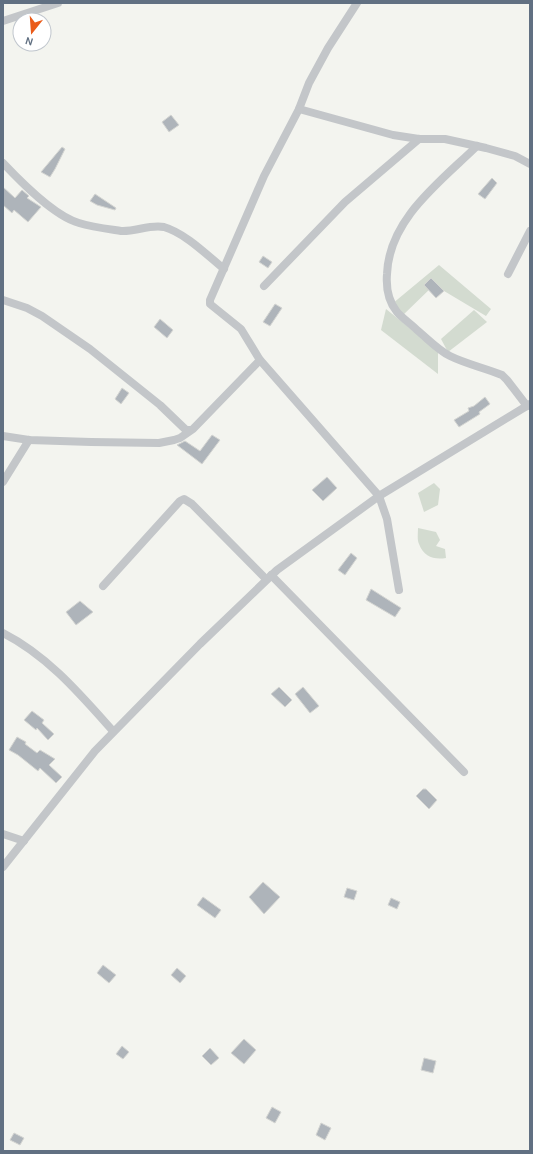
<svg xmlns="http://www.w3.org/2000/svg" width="533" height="1154" font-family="Karla,sans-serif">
  <rect width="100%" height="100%" fill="#f3f4ef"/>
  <g fill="#d3dbd0">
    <polygon points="439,265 491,309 486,316 434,285 402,316 392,304"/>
    <polygon points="386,309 438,351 438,374 381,330"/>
    <polygon points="474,310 487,322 448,352 441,339"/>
    <polygon points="434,483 440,489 438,505 424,512 418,493"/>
    <path d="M418 528 436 532 440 540 436 546 445 549 446 558C434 560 424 557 419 544 417 540 418 533 418 528Z"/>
  </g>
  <g fill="#aeb4ba" stroke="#d4d5d2">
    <polygon points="171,115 179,125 169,132 162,122"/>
    <polygon points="62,147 65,149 55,169 50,177 41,172"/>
    <polygon points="492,178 497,183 485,199 478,194"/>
    <polygon points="3,187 15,198 22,190 29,196 27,198 41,207 28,222 14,210 12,213 3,205"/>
    <polygon points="95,194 116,208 115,210 97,205 90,201"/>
    <polygon points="263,256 272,262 268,268 259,262"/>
    <polygon points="431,278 444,291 436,298 424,285"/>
    <polygon points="275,304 282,308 270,326 263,322"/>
    <polygon points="160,319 173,330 167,338 154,327"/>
    <polygon points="122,388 129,393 121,404 115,399"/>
    <polygon points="485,397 490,404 479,412 480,414 459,427 454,420 469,411 468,408 474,406"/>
    <polygon points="212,435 220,440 202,464 177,445 185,441 200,451"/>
    <polygon points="327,477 337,488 323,501 312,490"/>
    <polygon points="351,553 357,558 345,575 338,570"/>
    <polygon points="371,589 401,608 395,617 366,600"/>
    <polygon points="80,601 93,612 76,625 66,612"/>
    <polygon points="279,687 292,700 285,707 271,694"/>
    <polygon points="303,687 319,706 310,713 295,694"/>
    <polygon points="32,711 44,720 42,723 54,734 48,740 37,728 36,730 24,720"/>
    <polygon points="17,737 26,742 25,744 37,753 40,750 55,759 49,765 62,777 56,783 40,768 38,771 18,755 9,750"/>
    <polygon points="423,789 426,789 437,800 429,809 416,796"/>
    <polygon points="263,882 280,897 264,914 249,897"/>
    <polygon points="347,888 357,891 354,900 344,897"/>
    <polygon points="203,897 221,910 215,918 197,905"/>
    <polygon points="391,898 400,902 397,909 388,905"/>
    <polygon points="103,965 116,975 109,983 97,973"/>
    <polygon points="177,968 186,976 180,983 171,975"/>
    <polygon points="244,1039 256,1050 244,1064 231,1053"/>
    <polygon points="122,1046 129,1052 123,1059 116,1054"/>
    <polygon points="210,1048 219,1058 211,1065 202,1056"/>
    <polygon points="424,1058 436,1061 433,1073 421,1070"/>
    <polygon points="272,1107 281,1112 275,1123 266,1118"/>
    <polygon points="321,1123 331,1128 325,1140 316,1135"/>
    <polygon points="14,1133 24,1138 20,1145 10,1140"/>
  </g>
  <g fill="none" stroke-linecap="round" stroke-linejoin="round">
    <g stroke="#c3c6c9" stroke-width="8">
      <polyline points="357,3 328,48 309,83 299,109 264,176 210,300 210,304 241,329 260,360 379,496 387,519 399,590"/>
      <polyline points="3,21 58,3"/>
      <polyline points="299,109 393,135 419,139 445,139 486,148 515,156 530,164"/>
      <path d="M477 146C440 182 389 219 387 274 386 287 388 301 397 312 402 318 411 324 417 330 428 339 438 350 450 356 466 364 485 368 502 375L507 380 527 406"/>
      <path d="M3 163C21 182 54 216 79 223 92 227 108 229 121 231 135 232 150 224 164 227 185 233 207 255 224 269"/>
      <polyline points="508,274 530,231"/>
      <polyline points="264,286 345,202 419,139"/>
      <polyline points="3,300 27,308 42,316 90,349 160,405 186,430 190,430"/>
      <polyline points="3,436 29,440 91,442 159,443 174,440 180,438 193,429 260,360"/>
      <polyline points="3,482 29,440"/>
      <polyline points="271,575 464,772"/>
      <polyline points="103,586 180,501 184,499 192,504 266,579"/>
      <path d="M3 633C48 656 80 694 113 731"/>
      <polyline points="3,834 24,841"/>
      <polyline points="3,867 95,751 200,644 277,570 379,496 530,404"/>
    </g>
  </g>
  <rect width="533" height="1154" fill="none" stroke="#617082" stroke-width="8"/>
  <g transform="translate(32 32) rotate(197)"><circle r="19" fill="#ffffff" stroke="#c0c6cd"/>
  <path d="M0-3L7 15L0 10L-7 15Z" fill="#ea5b19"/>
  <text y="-6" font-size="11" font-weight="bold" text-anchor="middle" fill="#617082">N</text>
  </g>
</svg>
